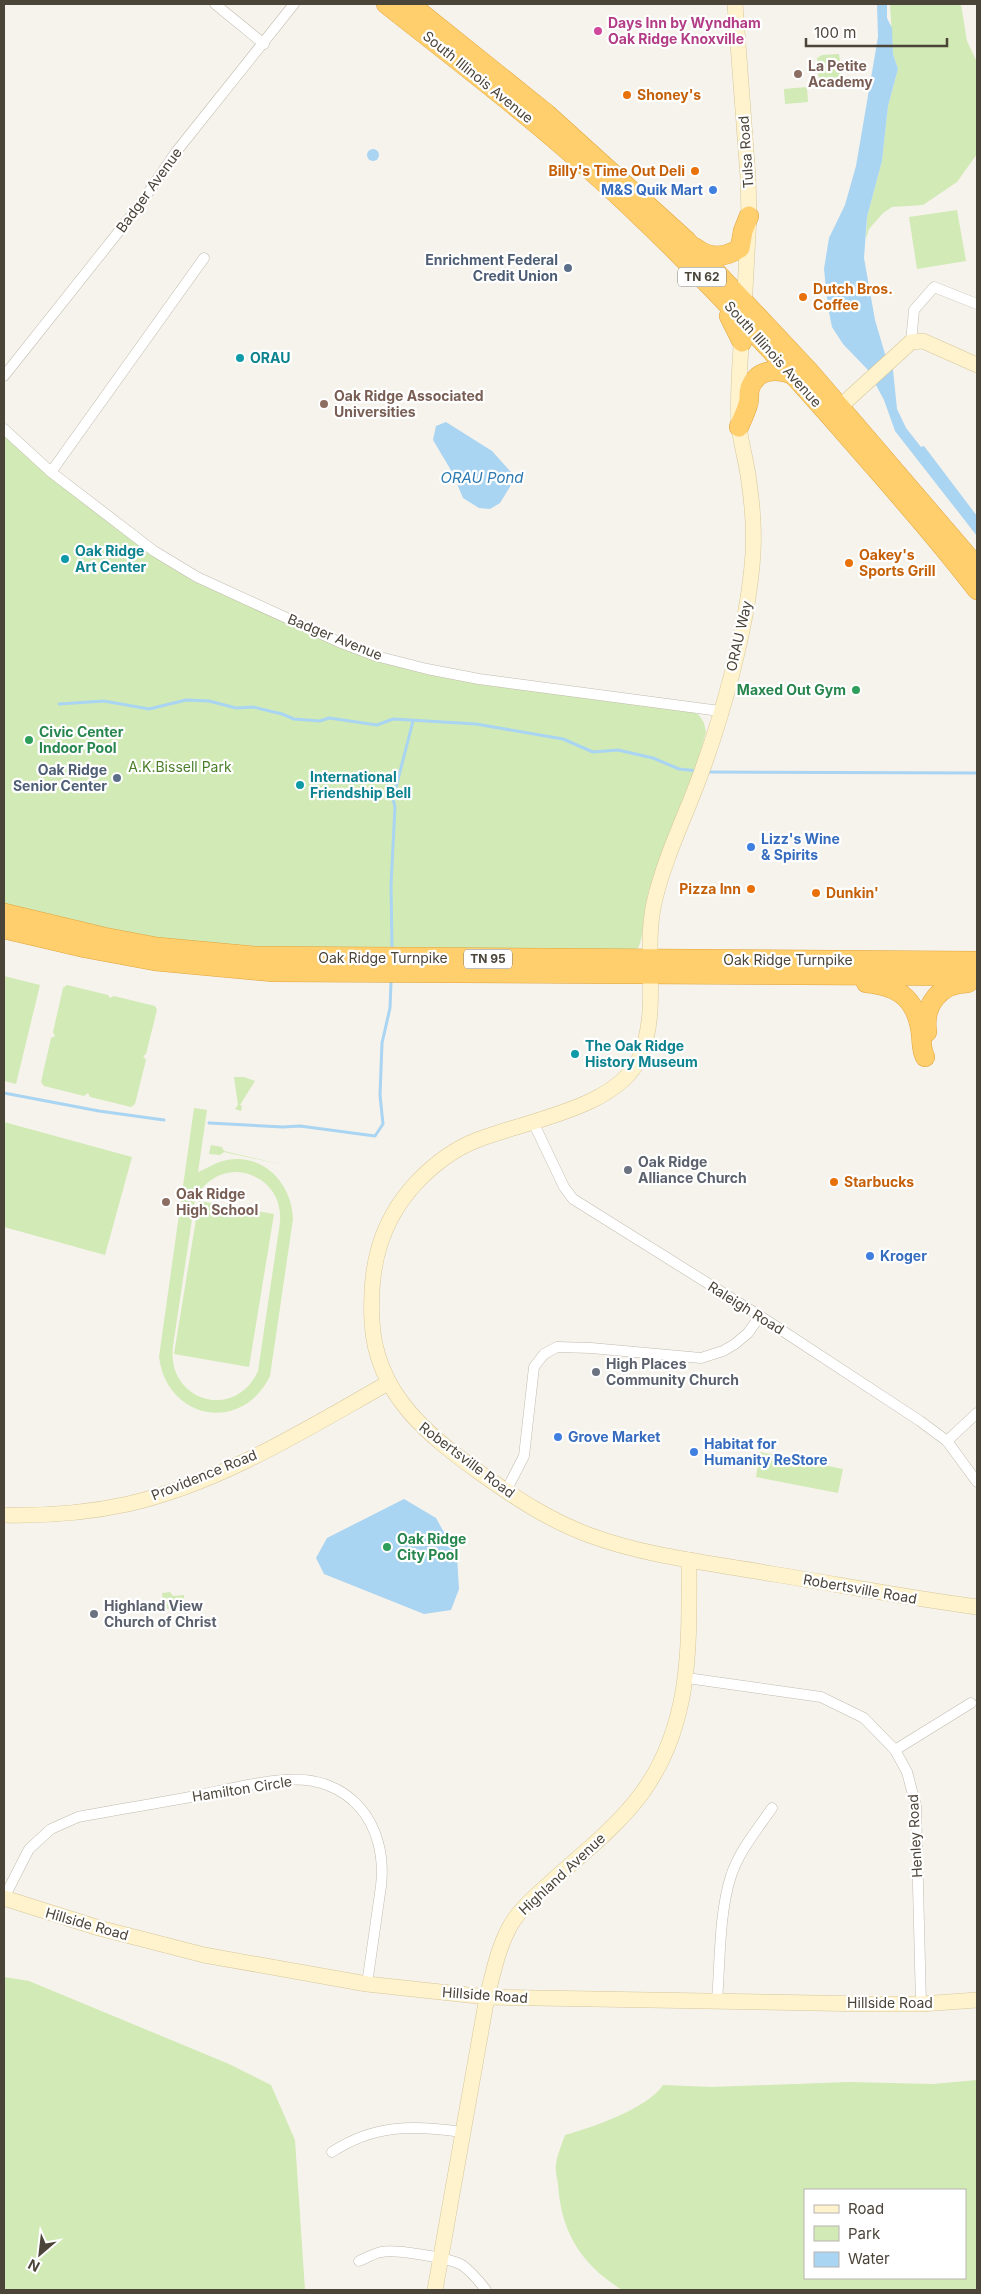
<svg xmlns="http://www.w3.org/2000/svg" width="981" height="2294" font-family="Inter,sans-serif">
  <rect width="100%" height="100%" fill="#f6f3ec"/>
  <g fill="#d2eab5" fill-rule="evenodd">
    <polygon points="890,4 961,4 967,41 977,62 977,154 957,182 923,205 892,207 883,213 869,229 866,239 867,217 882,161 888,106 898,69 893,54"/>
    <polygon points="839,54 843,81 819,83 817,58 822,55"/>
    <polygon points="807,87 808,102 785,104 784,89"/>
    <polygon points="957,210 966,261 917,269 909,217"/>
    <path d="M4 435 152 555 412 670 688 709 699 715 704 723 706 732 696 767 649 890C646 902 643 942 638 948 635 951 630 953 628 954L250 952 159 942 4 908Z"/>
    <polygon points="4,976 40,985 16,1084 4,1081"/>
    <polygon points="67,985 108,995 110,998 114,996 155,1006 157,1010 146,1054 143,1056 146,1060 135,1104 131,1107 90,1097 88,1093 84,1096 44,1086 41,1082 51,1038 55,1036 53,1032 63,988"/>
    <polygon points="234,1077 244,1077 255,1081 240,1105 242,1106 241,1111 235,1109 238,1105"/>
    <path d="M194 1108 207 1110 198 1172C208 1168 216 1162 227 1160 264 1153 292 1184 293 1219L270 1376C242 1434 167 1420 159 1357ZM238 1172C265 1175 282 1195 280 1222L258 1371C235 1422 166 1401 173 1346L195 1199C204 1182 218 1172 238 1172Z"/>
    <polygon points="4,1122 132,1157 105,1255 4,1227"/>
    <polygon points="211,1145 222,1147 224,1151 289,1166 224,1152 220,1155 209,1154"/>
    <polygon points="199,1201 274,1214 249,1367 174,1354"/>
    <polygon points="760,1452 843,1469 838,1493 756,1477"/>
    <polygon points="170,1592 173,1596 184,1595 184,1608 164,1609 162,1593"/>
    <polygon points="4,1977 29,1981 229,2064 271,2085 295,2140 305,2290 4,2290"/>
    <path d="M977 2080V2290H622C581 2264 561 2232 558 2184 557 2178 555 2170 556 2165 557 2155 562 2144 565 2135 593 2127 647 2109 663 2085L712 2087 848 2082 933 2084ZM805 2190H965V2278H805Z"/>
  </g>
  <g fill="#a9d4f2">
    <polygon points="877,4 887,4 887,18 892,28 893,54 898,69 888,106 882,161 867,217 864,258 875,320 885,354 893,370 897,409 906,428 921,447 924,446 977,516 977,536 895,431 884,400 868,370 843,344 832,327 828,307 824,269 829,238 845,205 856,166 878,37"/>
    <circle cx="373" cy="155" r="6"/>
    <polygon points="446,422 492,451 511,472 511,485 500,503 490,509 479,508 463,498 452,472 433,440 436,426"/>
    <polygon points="404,1499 436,1518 457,1556 459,1589 451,1610 424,1614 324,1574 316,1558 327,1538"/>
  </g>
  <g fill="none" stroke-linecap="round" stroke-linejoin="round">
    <g stroke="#a9d4f2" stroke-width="3">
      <polyline points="59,704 104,701 149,709 186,700 209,701 236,708 253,707 282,714 294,719 320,721 329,718 377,725 393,719 476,724 563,739 593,752 618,750 653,758 679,769 698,771"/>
      <polyline points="707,772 977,773"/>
      <polyline points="392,948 391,885 395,807 393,799 413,721"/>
      <polyline points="4,1093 99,1111 164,1120"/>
      <polyline points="209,1123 283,1127 300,1126 375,1136 383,1124 380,1095 382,1043 390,1008 391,983"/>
    </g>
    <g stroke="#c2bbae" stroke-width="11">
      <g id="street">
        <polyline points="215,4 264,44"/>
        <polyline points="911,342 914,310 934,287 977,304"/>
        <polyline points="4,376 139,206 176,152 294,4"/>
        <polyline points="4,429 51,472 154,551 197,577 339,642 376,656 427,669 479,679 720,711"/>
        <polyline points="51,472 204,258"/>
        <polyline points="533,1122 564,1187 573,1199 760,1316 920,1421 947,1441 977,1482"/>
        <polyline points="947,1441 977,1413"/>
        <polyline points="506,1491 524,1456 534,1367 544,1354 557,1347 591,1348 701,1358 723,1351 735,1344 748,1333 760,1316"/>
        <polyline points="687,1678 821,1697 864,1718 895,1750 907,1772 916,1806 921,2004"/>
        <polyline points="895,1750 971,1703"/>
        <path d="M4 1898 29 1849 51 1829 78 1817C115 1810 153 1804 190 1797 221 1791 253 1782 284 1780 350 1774 388 1824 381 1886L367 1984"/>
        <path d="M717 2002C720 1964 719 1912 731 1876 739 1851 757 1830 772 1808"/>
        <path d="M332 2152C375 2124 414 2125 462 2132"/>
        <path d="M359 2261C366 2258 373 2254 381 2252 395 2249 450 2258 462 2265 472 2272 479 2281 486 2290"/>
      </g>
    </g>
    <g stroke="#d6c79b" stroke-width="16">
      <g id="secondary">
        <polyline points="735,4 748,177 749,216 744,309"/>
        <path d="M742 332C740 363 737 395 739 426 741 445 747 463 749 482 753 509 755 538 752 566 746 631 723 714 700 776 685 817 665 857 655 899 642 951 661 1007 640 1057 618 1108 525 1121 477 1140 454 1149 433 1165 416 1183 379 1223 369 1269 372 1322 376 1395 429 1436 483 1475 517 1499 551 1521 589 1535 648 1557 712 1563 773 1574 841 1585 909 1598 977 1607"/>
        <polyline points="832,414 911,342 923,341 977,365"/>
        <path d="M4 1515C45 1516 87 1513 128 1504 221 1483 306 1429 388 1383"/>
        <polyline points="4,1898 99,1928 204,1955 367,1984 487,1997 869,2004 921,2004 977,2000"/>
        <path d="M435 2290 487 1997C493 1973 498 1949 509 1928 519 1909 537 1895 552 1881 583 1853 617 1827 642 1793 693 1723 689 1642 689 1560"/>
      </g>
    </g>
    <g stroke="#e0a43c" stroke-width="20">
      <g id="highway">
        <path d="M386 4C467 68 550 131 625 202 707 279 782 361 856 446 897 493 939 540 977 590"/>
        <polyline points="410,4 547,114 687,241 809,371 977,567"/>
        <path d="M696 248C710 259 725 258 740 248L743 231 749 216"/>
        <polyline points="729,316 742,342"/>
        <path d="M739 427C742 419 746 412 748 404 750 399 748 394 750 388 757 369 776 368 793 375"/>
        <polyline points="4,913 104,937 157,947 254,956 977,961"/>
        <polyline points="4,929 85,948 155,961 273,972 977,976"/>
        <path d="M866 983C900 986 917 1000 921 1034 922 1042 921 1049 925 1057"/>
        <path d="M927 1032C923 1005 940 983 968 983"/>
      </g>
    </g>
    <use href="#street" stroke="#fff" stroke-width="10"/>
    <use href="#secondary" stroke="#fff3cd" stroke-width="15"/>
    <use href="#highway" stroke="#ffcf6e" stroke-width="19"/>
  </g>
  <circle fill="#d1479c" stroke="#fff" stroke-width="2" cx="598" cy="31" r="5"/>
  <g fill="#8d6e63" stroke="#fff" stroke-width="2">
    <circle cx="798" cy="74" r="5"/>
    <circle cx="324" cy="404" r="5"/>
    <circle cx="166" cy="1202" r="5"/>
  </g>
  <g fill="#e8710a" stroke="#fff" stroke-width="2">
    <circle cx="627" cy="95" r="5"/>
    <circle cx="695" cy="171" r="5"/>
    <circle cx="803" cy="297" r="5"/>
    <circle cx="849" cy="563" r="5"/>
    <circle cx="751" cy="889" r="5"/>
    <circle cx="816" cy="893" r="5"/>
    <circle cx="834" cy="1182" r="5"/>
  </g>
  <g fill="#3f7fe0" stroke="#fff" stroke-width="2">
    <circle cx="713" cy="190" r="5"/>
    <circle cx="751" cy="847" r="5"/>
    <circle cx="870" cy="1256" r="5"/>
    <circle cx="558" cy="1437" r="5"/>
    <circle cx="694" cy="1452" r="5"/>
  </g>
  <g fill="#5c6f8a" stroke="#fff" stroke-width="2">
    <circle cx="568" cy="268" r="5"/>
    <circle cx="117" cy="778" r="5"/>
  </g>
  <g fill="#0f9aa8" stroke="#fff" stroke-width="2">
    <circle cx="240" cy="358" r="5"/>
    <circle cx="65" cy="559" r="5"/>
    <circle cx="300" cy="785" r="5"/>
    <circle cx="575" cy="1054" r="5"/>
  </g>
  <g fill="#2e9e5b" stroke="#fff" stroke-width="2">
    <circle cx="856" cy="690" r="5"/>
    <circle cx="29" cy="740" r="5"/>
    <circle cx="387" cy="1547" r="5"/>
  </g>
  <g fill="#6b7280" stroke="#fff" stroke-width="2">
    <circle cx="628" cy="1170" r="5"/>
    <circle cx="596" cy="1372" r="5"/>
    <circle cx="94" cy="1614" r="5"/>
  </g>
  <g text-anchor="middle" stroke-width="4.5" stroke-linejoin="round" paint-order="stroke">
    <g fill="#fff" stroke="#817c74" stroke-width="1">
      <rect x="678" y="267.5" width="48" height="19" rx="4"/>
      <rect x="464" y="949.5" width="48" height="19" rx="4"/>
    </g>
    <g font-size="12" font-weight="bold" fill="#4b4439">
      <text x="702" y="281">TN 62</text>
      <text x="488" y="963">TN 95</text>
    </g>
    <g font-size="14" font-weight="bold" fill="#b23c85" stroke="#fff" text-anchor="start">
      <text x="608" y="28">Days Inn by Wyndham<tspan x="608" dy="16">Oak Ridge Knoxville</tspan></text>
    </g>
    <g font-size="14" font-weight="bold" fill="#785e54" stroke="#fff" text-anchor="start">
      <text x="808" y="71">La Petite<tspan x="808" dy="16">Academy</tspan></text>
      <text x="334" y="401">Oak Ridge Associated<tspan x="334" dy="16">Universities</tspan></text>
      <text x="176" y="1199">Oak Ridge<tspan x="176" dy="16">High School</tspan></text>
    </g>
    <g font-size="14" fill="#4b4439" stroke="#fff">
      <text transform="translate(478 77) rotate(39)" y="5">South Illinois Avenue</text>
      <text transform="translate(746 152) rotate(-94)" y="5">Tulsa Road</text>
      <text transform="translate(149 190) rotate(-54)" y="5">Badger Avenue</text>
      <text transform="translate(773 354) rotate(48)" y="5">South Illinois Avenue</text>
      <text transform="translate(739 636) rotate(-77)" y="5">ORAU Way</text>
      <text transform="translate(335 637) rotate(22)" y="5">Badger Avenue</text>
      <text x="383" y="963">Oak Ridge Turnpike</text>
      <text x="788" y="965">Oak Ridge Turnpike</text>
      <text transform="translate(746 1308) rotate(32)" y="5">Raleigh Road</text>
      <text transform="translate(467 1460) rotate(37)" y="5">Robertsville Road</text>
      <text transform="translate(204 1475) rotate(-22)" y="5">Providence Road</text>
      <text transform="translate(860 1589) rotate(10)" y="5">Robertsville Road</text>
      <text transform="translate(242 1789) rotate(-9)" y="5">Hamilton Circle</text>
      <text transform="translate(915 1836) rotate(-93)" y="5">Henley Road</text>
      <text transform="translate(562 1874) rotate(-43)" y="5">Highland Avenue</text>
      <text transform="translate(87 1924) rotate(16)" y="5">Hillside Road</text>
      <text transform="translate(485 1995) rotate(4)" y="5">Hillside Road</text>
      <text x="890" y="2008">Hillside Road</text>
    </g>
    <g font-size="14" font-weight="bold" fill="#c56008" stroke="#fff" text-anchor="start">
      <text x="637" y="100">Shoney's</text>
      <text x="685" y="176" text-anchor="end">Billy's Time Out Deli</text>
      <text x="813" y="294">Dutch Bros.<tspan x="813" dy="16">Coffee</tspan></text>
      <text x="859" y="560">Oakey's<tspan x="859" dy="16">Sports Grill</tspan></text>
      <text x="741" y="894" text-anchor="end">Pizza Inn</text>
      <text x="826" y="898">Dunkin'</text>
      <text x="844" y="1187">Starbucks</text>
    </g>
    <g font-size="14" font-weight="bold" fill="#366cbe" stroke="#fff" text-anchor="start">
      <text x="703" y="195" text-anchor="end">M&amp;S Quik Mart</text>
      <text x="761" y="844">Lizz's Wine<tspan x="761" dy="16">&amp; Spirits</tspan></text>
      <text x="880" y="1261">Kroger</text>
      <text x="568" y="1442">Grove Market</text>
      <text x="704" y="1449">Habitat for<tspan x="704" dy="16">Humanity ReStore</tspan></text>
    </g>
    <g font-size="14" font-weight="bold" fill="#4e5e75" stroke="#fff" text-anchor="end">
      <text x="558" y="265">Enrichment Federal<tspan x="558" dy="16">Credit Union</tspan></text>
      <text x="107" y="775">Oak Ridge<tspan x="107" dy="16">Senior Center</tspan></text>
    </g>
    <g font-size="14" font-weight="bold" fill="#0d838f" stroke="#fff" text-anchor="start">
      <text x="250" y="363">ORAU</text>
      <text x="75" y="556">Oak Ridge<tspan x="75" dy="16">Art Center</tspan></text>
      <text x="310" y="782">International<tspan x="310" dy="16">Friendship Bell</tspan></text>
      <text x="585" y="1051">The Oak Ridge<tspan x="585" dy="16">History Museum</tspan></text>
    </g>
    <g font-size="14" font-weight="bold" fill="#27864d" stroke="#fff" text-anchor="start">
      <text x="846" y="695" text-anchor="end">Maxed Out Gym</text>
      <text x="39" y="737">Civic Center<tspan x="39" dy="16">Indoor Pool</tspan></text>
      <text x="397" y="1544">Oak Ridge<tspan x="397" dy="16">City Pool</tspan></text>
    </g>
    <g font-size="14" fill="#4a7f2a" stroke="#fff">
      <text x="180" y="772">A.K.Bissell Park</text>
    </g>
    <g font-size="14" font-weight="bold" fill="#5b616d" stroke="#fff" text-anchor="start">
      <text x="638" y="1167">Oak Ridge<tspan x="638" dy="16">Alliance Church</tspan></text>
      <text x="606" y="1369">High Places<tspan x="606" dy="16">Community Church</tspan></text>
      <text x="104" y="1611">Highland View<tspan x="104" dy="16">Church of Christ</tspan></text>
    </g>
    <g font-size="15" font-style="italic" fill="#2e7ab2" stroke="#fff">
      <text x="482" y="483">ORAU Pond</text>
    </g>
  </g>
  <rect width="981" height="2294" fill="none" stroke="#4b4439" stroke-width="10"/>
  <rect x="804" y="2189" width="162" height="90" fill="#ffffff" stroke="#b7b4b0"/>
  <rect x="814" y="2205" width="25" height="8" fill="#fff3cd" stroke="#b7b4b0"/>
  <text x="848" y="2214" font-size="15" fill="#4b4439">Road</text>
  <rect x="814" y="2226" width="25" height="15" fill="#d2eab5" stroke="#b7b4b0"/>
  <text x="848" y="2239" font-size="15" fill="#4b4439">Park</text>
  <rect x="814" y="2252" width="25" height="15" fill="#a9d4f2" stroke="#b7b4b0"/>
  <text x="848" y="2264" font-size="15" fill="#4b4439">Water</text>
  <g transform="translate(40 2254) rotate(208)" stroke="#ffffff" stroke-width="4" paint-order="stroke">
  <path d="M0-4L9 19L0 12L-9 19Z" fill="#4b4439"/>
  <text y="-8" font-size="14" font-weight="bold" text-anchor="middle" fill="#4b4439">N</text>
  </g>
  <path d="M806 38v8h141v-8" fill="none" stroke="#4b4439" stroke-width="2.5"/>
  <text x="814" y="38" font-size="15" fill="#4b4439" stroke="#ffffff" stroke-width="4" paint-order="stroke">100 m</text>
</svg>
